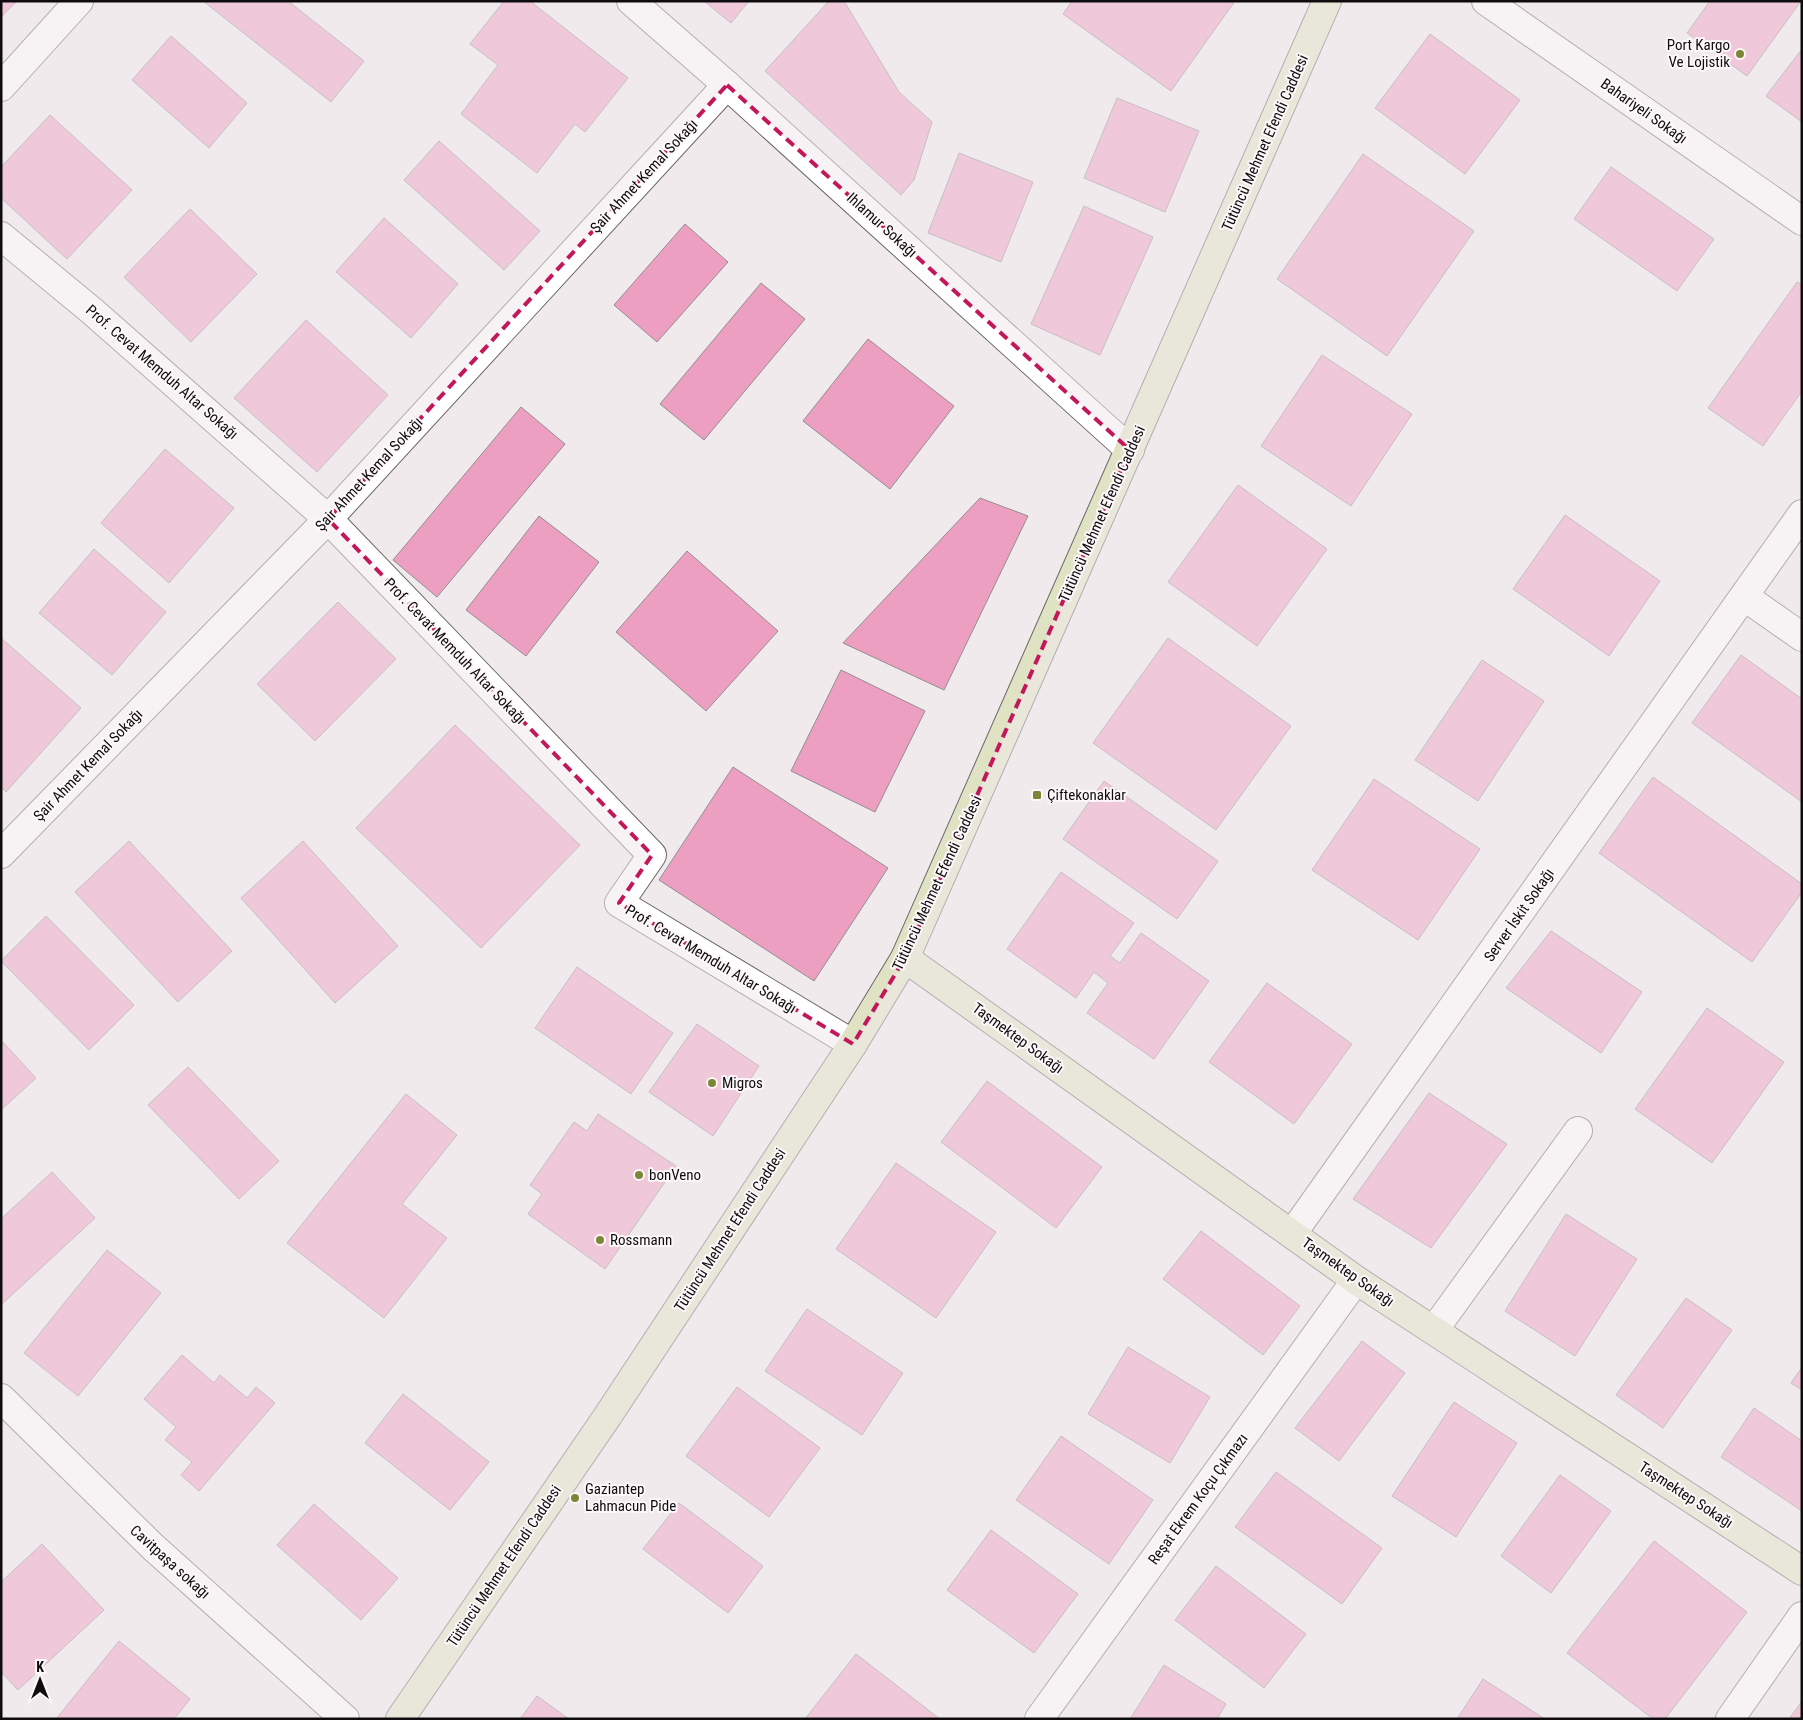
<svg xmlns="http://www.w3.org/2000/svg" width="1803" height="1720" font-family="'Roboto Condensed',sans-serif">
  <rect width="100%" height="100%" fill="#f0eaec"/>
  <g fill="#ed9fc1" stroke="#948e90">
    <polygon points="1,1 17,1 1,17"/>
    <polygon points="203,1 288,1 364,61 331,102"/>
    <polygon points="504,1 530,1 628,78 585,132 575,124 537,173 461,114 498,65 470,44"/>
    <polygon points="704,1 749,1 731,23"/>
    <polygon points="829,1 844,1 899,92 932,122 914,180 901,195 765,71"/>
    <polygon points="1072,1 1235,1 1171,91 1063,14"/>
    <polygon points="1710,1 1801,1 1747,76 1687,33"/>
    <polygon points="1430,34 1520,100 1465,174 1375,108"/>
    <polygon points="171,36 247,103 209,148 132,80"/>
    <polygon points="1802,49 1802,122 1766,96"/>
    <polygon points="1117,98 1199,131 1165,212 1084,178"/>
    <polygon points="50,115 132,190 67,259 1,198 1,167"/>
    <polygon points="439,141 540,231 504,270 404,180"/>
    <polygon points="959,153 1033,182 1001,262 928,233"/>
    <polygon points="1363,154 1474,231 1387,356 1277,279"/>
    <polygon points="1611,167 1714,239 1677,291 1574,219"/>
    <polygon points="1084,206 1153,237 1100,355 1031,324"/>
    <polygon points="190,209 257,274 191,342 124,277"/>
    <polygon points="384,218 458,284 411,338 336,272"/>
    <polygon points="685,224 728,262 657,342 614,305"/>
    <polygon points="1797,282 1802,285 1802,391 1763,446 1708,408"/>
    <polygon points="761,283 805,319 704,440 660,404"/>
    <polygon points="306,320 388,395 317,472 234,398"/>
    <polygon points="868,339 954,406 890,489 803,421"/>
    <polygon points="1322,355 1412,414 1351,506 1261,446"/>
    <polygon points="521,407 565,444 437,597 393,560"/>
    <polygon points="165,449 234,508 169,583 101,523"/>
    <polygon points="1238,485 1327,549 1257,646 1168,582"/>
    <polygon points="980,498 1028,516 944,690 843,643"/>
    <polygon points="1565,515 1660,581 1609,656 1513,589"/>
    <polygon points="539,516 599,562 526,656 466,610"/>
    <polygon points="94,549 166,612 112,675 39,613"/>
    <polygon points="687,551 778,631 706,711 616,632"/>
    <polygon points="338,602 396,659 315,741 257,684"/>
    <polygon points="1,638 81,708 6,792 1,787"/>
    <polygon points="1168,638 1291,726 1216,830 1093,743"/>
    <polygon points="1741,655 1802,699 1802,802 1692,723"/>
    <polygon points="1482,660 1544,701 1478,801 1415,760"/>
    <polygon points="841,670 925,711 875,812 791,771"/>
    <polygon points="455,725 580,845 481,948 356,828"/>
    <polygon points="733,767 888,868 814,981 659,880"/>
    <polygon points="1653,777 1802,884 1802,892 1752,962 1599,853"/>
    <polygon points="1374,779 1480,849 1418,940 1312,870"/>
    <polygon points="1104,781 1218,861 1177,919 1063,839"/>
    <polygon points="129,841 232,951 178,1002 75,892"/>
    <polygon points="303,841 398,946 335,1003 241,898"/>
    <polygon points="1061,872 1134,923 1110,956 1120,963 1141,933 1209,981 1154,1059 1087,1013 1108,983 1094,972 1076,998 1007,949"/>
    <polygon points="46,916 134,1005 89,1050 1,961"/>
    <polygon points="1551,931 1642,992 1601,1053 1506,988"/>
    <polygon points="577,967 673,1033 631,1094 535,1028"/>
    <polygon points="1267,983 1352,1044 1294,1124 1209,1062"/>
    <polygon points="1707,1008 1784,1062 1712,1163 1635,1109"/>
    <polygon points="697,1024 759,1066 713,1136 649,1092"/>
    <polygon points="1,1040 36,1078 1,1110"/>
    <polygon points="188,1067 279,1161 239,1199 148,1105"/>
    <polygon points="987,1081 1102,1167 1056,1228 941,1142"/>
    <polygon points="1429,1093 1507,1144 1431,1248 1353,1199"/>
    <polygon points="406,1094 457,1135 402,1204 447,1238 384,1318 287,1243"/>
    <polygon points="598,1114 676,1166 605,1269 528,1214 542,1194 530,1185 574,1122 587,1131"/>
    <polygon points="896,1163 996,1232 936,1318 836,1249"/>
    <polygon points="52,1172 95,1218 1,1305 1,1219"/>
    <polygon points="1566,1214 1637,1259 1575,1356 1505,1311"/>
    <polygon points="1201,1231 1300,1306 1263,1355 1163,1279"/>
    <polygon points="107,1250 161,1293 78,1396 24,1353"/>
    <polygon points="1686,1298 1732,1330 1663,1428 1616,1395"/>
    <polygon points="807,1309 903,1373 862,1435 765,1371"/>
    <polygon points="1362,1341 1405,1373 1339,1461 1295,1428"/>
    <polygon points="1128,1347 1210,1397 1170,1463 1088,1414"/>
    <polygon points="182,1355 214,1383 220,1375 247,1398 256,1387 275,1403 199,1491 181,1475 192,1462 165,1440 176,1427 144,1399"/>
    <polygon points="1802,1367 1802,1390 1791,1383"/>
    <polygon points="737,1387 820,1448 769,1517 686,1456"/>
    <polygon points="403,1394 489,1462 450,1510 365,1443"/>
    <polygon points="1454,1402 1517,1443 1456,1537 1392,1496"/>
    <polygon points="1754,1408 1802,1441 1802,1511 1721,1457"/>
    <polygon points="1061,1436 1153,1500 1109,1564 1016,1500"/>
    <polygon points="1276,1472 1382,1548 1342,1604 1235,1527"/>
    <polygon points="1560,1475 1611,1511 1551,1593 1501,1556"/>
    <polygon points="679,1503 763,1566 728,1613 643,1549"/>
    <polygon points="314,1504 398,1578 361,1620 277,1545"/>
    <polygon points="991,1530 1078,1594 1034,1653 947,1590"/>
    <polygon points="1654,1541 1747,1612 1665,1719 1653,1719 1567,1653"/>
    <polygon points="42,1544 104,1610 18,1690 1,1672 1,1582"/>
    <polygon points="1216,1566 1306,1634 1264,1688 1175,1620"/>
    <polygon points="119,1641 190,1699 174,1719 56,1719"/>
    <polygon points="856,1654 940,1719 805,1719"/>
    <polygon points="1164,1665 1226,1704 1217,1719 1130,1719"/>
    <polygon points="1483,1679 1545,1719 1457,1719"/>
    <polygon points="537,1696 569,1719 520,1719"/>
    <polygon points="1802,1701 1802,1719 1789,1719"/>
  </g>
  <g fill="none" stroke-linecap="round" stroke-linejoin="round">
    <g stroke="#6b6668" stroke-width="30">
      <g id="street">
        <polyline points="631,1 727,85 1130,450"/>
        <polyline points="1486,1 1802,221"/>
        <polyline points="1,87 79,1"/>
        <polyline points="1,236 92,311 328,519 652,855 619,903 853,1044"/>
        <polyline points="1745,597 1802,637"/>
        <polyline points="1,854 328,519 727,85"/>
        <polyline points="1292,1234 1802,514"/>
        <polyline points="1434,1330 1578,1131"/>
        <polyline points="1,1398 153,1547 345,1719"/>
        <polyline points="1039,1719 1356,1280"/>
        <polyline points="1730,1719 1802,1616"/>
      </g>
    </g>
    <g stroke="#6b6668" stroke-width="30">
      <g id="secondary">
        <polyline points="905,958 1356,1280 1802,1571"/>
        <polyline points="400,1719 607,1417 853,1044 905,958 1327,1"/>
      </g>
    </g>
    <use href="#street" stroke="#fff" stroke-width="28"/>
    <use href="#secondary" stroke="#dfe3c4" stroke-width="28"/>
  </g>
  <path d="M0 0H1803V1720H0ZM727 85 1130 450 905 958 853 1044 619 903 652 855 328 519Z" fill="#f0eaec" fill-opacity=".55" fill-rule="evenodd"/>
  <path fill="none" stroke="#c2185b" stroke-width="4" stroke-dasharray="10 6" stroke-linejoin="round" d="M727 85 1130 450 905 958 853 1044 619 903 652 855 328 519Z"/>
  <g fill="#7b8735" stroke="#fdf7f9" stroke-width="2">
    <circle cx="1740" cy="54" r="5"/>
    <rect x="1032" y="790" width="10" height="10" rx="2.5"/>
    <circle cx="712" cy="1083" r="5"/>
    <circle cx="639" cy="1175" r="5"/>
    <circle cx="600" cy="1240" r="5"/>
    <circle cx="575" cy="1498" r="5"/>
  </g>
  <g text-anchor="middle" stroke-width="4" stroke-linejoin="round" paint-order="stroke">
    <g font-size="15" fill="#0e0c0d" stroke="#fdf7f9" text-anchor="start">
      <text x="1730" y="50" text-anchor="end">Port Kargo<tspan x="1730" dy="17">Ve Lojistik</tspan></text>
      <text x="1047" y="800">Çiftekonaklar</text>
      <text x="722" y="1088">Migros</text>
      <text x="649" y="1180">bonVeno</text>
      <text x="610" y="1245">Rossmann</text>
      <text x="585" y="1494">Gaziantep<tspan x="585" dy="17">Lahmacun Pide</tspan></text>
    </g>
    <g font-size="15" fill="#0e0c0d" stroke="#fdf7f9">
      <text transform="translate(1644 111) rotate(35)" y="5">Bahariyeli Sokağı</text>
      <text transform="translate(1265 143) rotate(-66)" y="5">Tütüncü Mehmet Efendi Caddesi</text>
      <text transform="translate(644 176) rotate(-47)" y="5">Şair Ahmet Kemal Sokağı</text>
      <text transform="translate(882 225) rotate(42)" y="5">Ihlamur Sokağı</text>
      <text transform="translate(162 372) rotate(41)" y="5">Prof. Cevat Memduh Altar Sokağı</text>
      <text transform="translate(369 474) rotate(-47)" y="5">Şair Ahmet Kemal Sokağı</text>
      <text transform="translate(1102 514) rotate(-66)" y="5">Tütüncü Mehmet Efendi Caddesi</text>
      <text transform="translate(455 651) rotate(46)" y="5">Prof. Cevat Memduh Altar Sokağı</text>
      <text transform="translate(88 765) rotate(-46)" y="5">Şair Ahmet Kemal Sokağı</text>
      <text transform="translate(937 883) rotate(-65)" y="5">Tütüncü Mehmet Efendi Caddesi</text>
      <text transform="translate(1519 915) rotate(-55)" y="5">Server İskit Sokağı</text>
      <text transform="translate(711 959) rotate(31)" y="5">Prof. Cevat Memduh Altar Sokağı</text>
      <text transform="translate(1018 1038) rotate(36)" y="5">Taşmektep Sokağı</text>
      <text transform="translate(730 1230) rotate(-57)" y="5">Tütüncü Mehmet Efendi Caddesi</text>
      <text transform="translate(1348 1272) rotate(35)" y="5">Taşmektep Sokağı</text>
      <text transform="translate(1686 1495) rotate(33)" y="5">Taşmektep Sokağı</text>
      <text transform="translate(1198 1499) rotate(-54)" y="5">Reşat Ekrem Koçu Çıkmazı</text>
      <text transform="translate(170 1562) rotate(42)" y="5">Cavitpaşa sokağı</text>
      <text transform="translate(504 1566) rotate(-56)" y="5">Tütüncü Mehmet Efendi Caddesi</text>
    </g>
  </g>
  <rect width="1803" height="1720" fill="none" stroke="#0e0c0d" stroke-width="5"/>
  <g transform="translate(40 1680)" stroke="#fdf7f9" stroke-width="4" paint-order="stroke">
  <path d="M0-4L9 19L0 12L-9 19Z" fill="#0e0c0d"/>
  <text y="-8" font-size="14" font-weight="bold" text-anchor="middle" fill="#0e0c0d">K</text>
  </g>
</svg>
